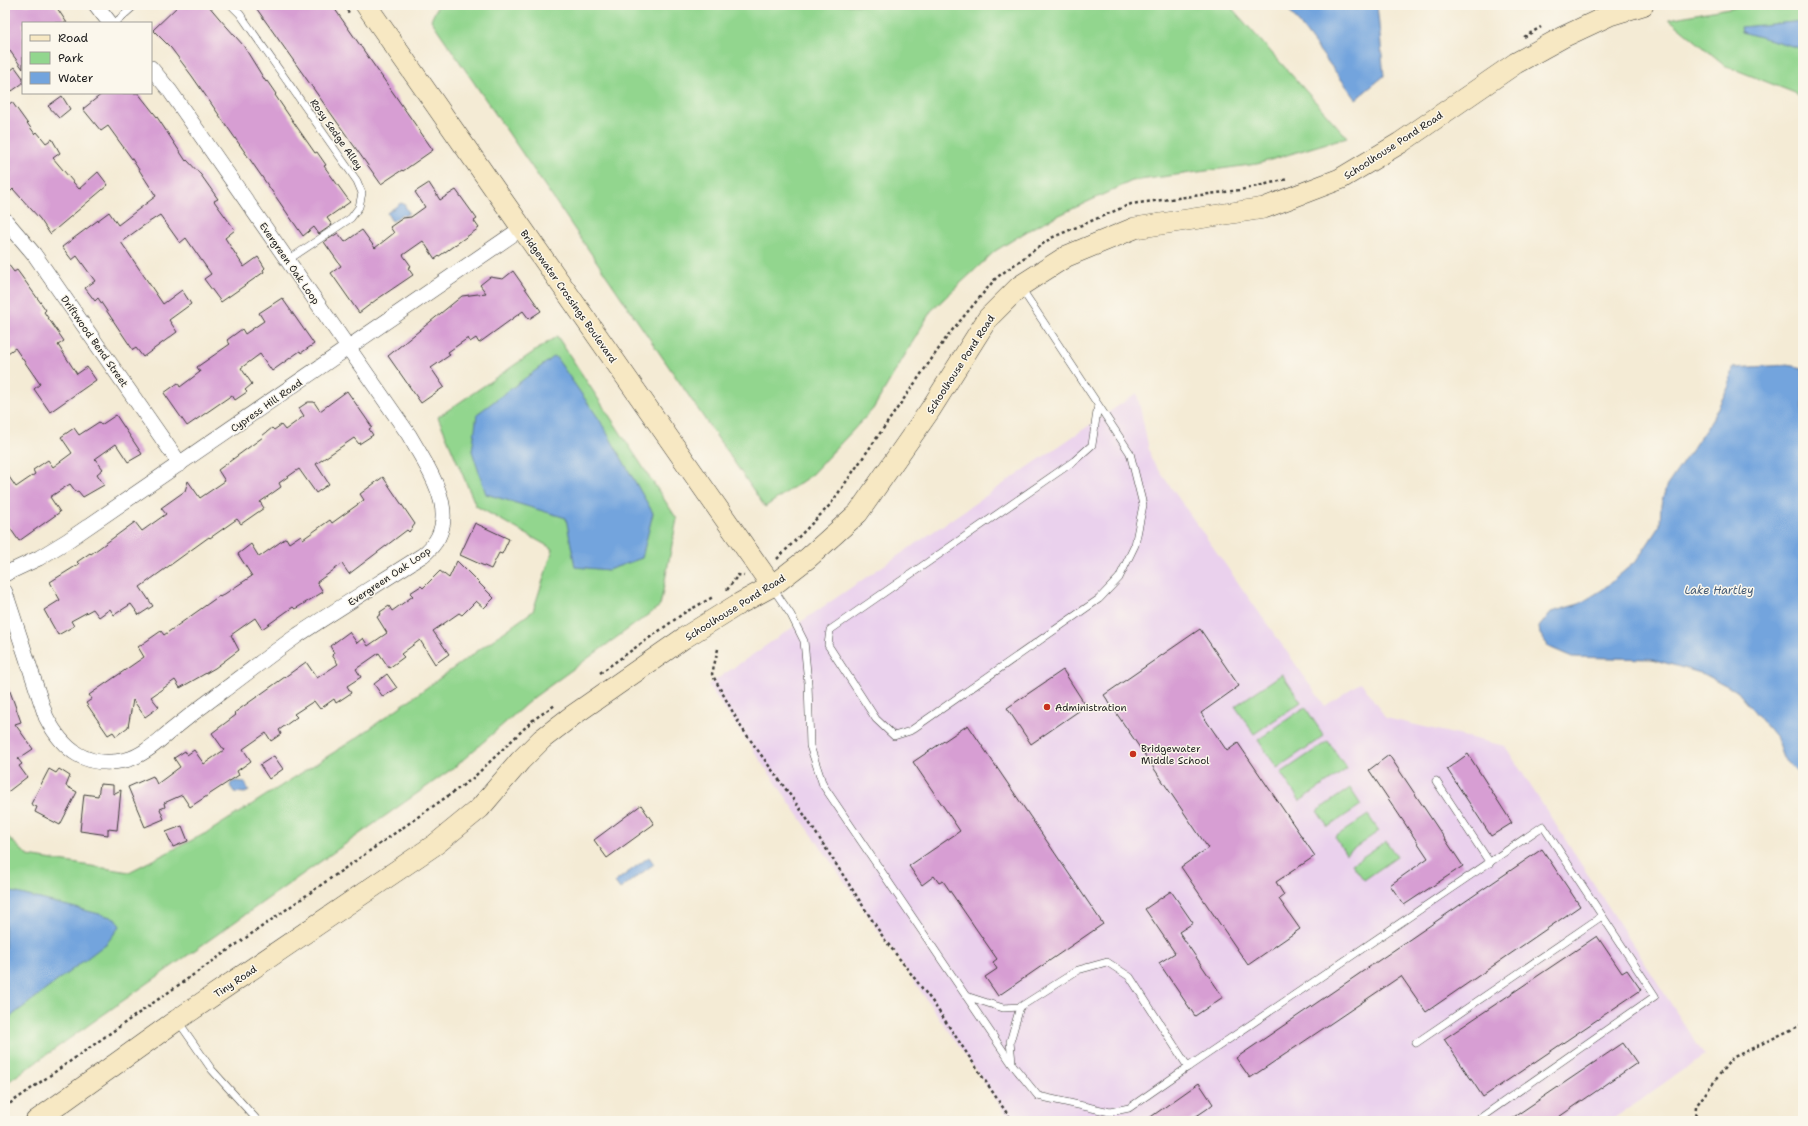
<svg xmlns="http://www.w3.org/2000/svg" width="1808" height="1126" font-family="'Shantell Sans',sans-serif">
  <rect width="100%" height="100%" fill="#fbf7ec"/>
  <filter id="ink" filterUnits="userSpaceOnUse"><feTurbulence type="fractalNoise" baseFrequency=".025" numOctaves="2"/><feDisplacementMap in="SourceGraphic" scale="8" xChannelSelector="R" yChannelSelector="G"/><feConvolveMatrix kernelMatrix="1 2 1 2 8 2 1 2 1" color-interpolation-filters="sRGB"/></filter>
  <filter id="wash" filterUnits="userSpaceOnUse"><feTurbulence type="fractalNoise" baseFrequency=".012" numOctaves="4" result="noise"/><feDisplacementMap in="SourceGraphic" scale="16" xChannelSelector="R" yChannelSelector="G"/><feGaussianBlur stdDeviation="0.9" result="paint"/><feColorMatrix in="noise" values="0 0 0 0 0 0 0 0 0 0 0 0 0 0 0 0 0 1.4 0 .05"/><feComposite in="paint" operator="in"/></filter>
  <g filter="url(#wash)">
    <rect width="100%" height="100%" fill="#f4ebd5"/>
    <polygon fill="#ead1ed" points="1137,393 1151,459 1325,706 1361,682 1386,718 1505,746 1704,1055 1610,1121 1011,1121 708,685"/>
    <g fill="#92d68e" stroke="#577955">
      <polygon points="438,5 1229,5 1347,137 1257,164 1132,181 1034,227 995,251 931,311 873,409 810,476 765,507 431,20"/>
      <polygon points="1745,5 1803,5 1803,102 1795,93 1726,66 1669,19"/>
      <polygon points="557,336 677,519 660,606 533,698 456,766 5,1084 5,834 28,856 129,872 210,831 358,737 533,611 553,549 476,506 438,417"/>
      <polygon points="1282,674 1301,702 1254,734 1235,706"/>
      <polygon points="1305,707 1324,736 1277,768 1258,740"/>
      <polygon points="1328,741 1347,769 1300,801 1281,773"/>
      <polygon points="1350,788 1361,805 1328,827 1317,811"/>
      <polygon points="1368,815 1379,831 1346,854 1335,837"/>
      <polygon points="1386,841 1397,857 1364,880 1352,864"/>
    </g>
    <g fill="#73a4dd" stroke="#48607c">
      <polygon points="1285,5 1377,5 1384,76 1356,99"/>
      <polygon points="1803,21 1803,49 1742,32 1741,27"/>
      <polygon points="401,203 404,204 409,213 404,216 402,214 393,221 391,220 387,213"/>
      <polygon points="555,356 599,419 653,513 642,558 608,570 575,567 566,518 486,494 472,451 477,414"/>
      <polygon points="1787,365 1803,368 1803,777 1783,758 1775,736 1737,691 1704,674 1652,659 1572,657 1549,647 1540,634 1539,627 1551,612 1579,604 1602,590 1637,560 1660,525 1661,505 1666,487 1710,423 1729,386 1732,368"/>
      <polygon points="236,781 245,782 249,791 245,793 234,792 230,786 231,783"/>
      <polygon points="649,857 654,864 620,889 615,882"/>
      <polygon points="5,890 115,918 120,926 107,943 5,1021"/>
    </g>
    <g id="blocks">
      <g fill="#d79ed3">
        <polygon points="5,5 55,5 67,23 23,23 23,69 5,44"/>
        <polygon points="179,5 208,5 219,18 243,45 266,82 267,81 276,94 275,95 290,117 315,153 317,152 326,165 324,166 350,202 327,218 332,225 319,234 314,227 303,236 192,76 171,48 153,30"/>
        <polygon points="254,5 332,5 433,150 403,171 402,170 381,184"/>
        <polygon points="15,67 23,78 23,83 12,91 5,80 5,75"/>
        <polygon points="103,93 138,93 157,117 186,161 187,160 201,175 218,199 214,201 235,230 225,238 244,267 258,257 265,268 263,270 264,272 221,302 204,279 211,274 186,238 180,243 160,215 143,226 121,242 163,304 182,290 191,304 169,320 177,332 143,357 136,348 133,350 98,298 95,301 85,288 95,281 77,256 72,260 62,247 109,212 118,225 156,196 132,159 108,126 101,131 83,109"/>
        <polygon points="62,96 70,109 59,118 48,106"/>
        <polygon points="12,102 35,134 37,132 46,143 52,139 60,153 53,158 79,189 98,172 108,185 50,234 40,219 13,189 10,192 5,186 5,176 10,172 5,165 5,107"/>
        <polygon points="429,183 440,200 456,190 477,219 474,221 479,228 435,259 423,241 403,255 411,266 408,268 413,275 376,300 359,313 331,273 341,266 324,242 338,233 345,242 362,230 375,248 394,233 390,227 403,218 411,217 425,207 415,192"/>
        <polygon points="5,260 14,272 17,270 46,310 44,312 64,341 58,345 77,374 87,367 96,380 50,412 34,389 40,384 15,348 5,355"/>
        <polygon points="513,271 541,311 529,319 523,311 479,343 476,338 470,342 468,338 448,352 450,355 431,368 444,387 421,403 388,356 462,296 486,293 480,285 490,277 503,279"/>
        <polygon points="282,298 314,344 301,353 300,351 272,371 260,354 241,368 252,384 245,390 247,392 235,400 232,395 187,426 164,393 178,383 180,387 200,372 197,367 230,344 227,340 242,329 245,334 264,321 259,313"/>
        <polygon points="347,391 372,427 369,429 373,435 359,444 354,438 316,464 329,484 316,493 299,469 279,483 281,487 260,502 264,508 241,524 237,519 210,538 209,537 140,587 153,606 139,615 131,604 114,615 110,609 99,617 93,609 71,621 74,626 58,635 44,610 60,600 50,582 79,564 77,562 90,553 91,554 135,522 142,531 166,514 161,508 185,491 188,481 200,498 225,481 218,470 263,437 262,436 272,428 274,430 281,425 285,430 304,416 299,408 308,402 314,402 320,411"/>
        <polygon points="116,415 142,454 128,462 116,444 95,459 103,469 97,474 104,485 83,497 78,491 76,492 70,484 50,497 60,512 19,541 5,521 5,471 16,487 35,474 33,470 48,460 53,467 72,453 61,437 74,428 79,435 99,422 101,425"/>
        <polygon points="383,477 415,524 409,532 407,530 349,574 342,564 317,582 323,592 295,609 293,607 262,629 255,618 231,635 239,650 215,668 180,688 175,680 151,697 159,707 145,717 133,700 128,727 116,736 113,732 108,735 86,703 92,699 89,695 144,657 138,647 161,631 164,635 219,596 220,597 252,576 238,554 251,544 259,557 286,538 289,543 301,535 303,539 330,520 332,523 364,500 360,494"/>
        <polygon points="475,523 509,539 502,554 499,553 491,569 460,555"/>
        <polygon points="457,561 494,598 484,608 476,601 462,615 459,613 433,631 449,654 435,664 420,640 401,654 404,657 389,668 379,653 356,669 361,677 347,686 351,693 336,703 334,699 320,709 314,701 294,714 297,717 279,730 281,734 271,741 266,733 243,749 251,761 237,771 239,775 190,807 182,795 164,803 165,807 160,809 164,819 145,827 128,787 153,776 157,784 180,767 174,758 185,751 187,755 194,750 204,764 224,750 212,733 236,715 234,713 306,662 317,678 338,664 332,655 334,653 330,646 349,632 357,643 363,638 368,646 387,633 377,617 381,614 380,612 389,606 392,611 413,596 410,593 421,586 423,588 440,571 449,578"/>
        <polygon points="1200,629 1239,686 1201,713 1227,751 1238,743 1315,856 1276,882 1284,895 1279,899 1300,929 1248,965 1181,867 1208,848 1104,695"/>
        <polygon points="1063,670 1086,706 1031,744 1007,708"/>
        <polygon points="387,674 397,688 383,697 374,684"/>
        <polygon points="7,683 21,722 15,724 33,749 18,759 22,764 19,766 27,777 5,794 5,684"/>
        <polygon points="968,725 1103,924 998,996 985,977 997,969 993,962 997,959 943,881 939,883 934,876 922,885 909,866 960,831 913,762"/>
        <polygon points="1468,754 1512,823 1491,836 1447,769"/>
        <polygon points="1389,755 1463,866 1404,905 1390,885 1428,858 1369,770"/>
        <polygon points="274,756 283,769 269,779 260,765"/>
        <polygon points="49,769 56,773 59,769 70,776 66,786 77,792 60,825 35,812 37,807 31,804"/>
        <polygon points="100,784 113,785 113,794 121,790 117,830 108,829 108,835 80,831 84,794 98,796"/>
        <polygon points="641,805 654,824 607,858 594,840"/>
        <polygon points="182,826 188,841 173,847 166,832"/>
        <polygon points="1542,849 1580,906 1426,1012 1401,976 1250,1078 1236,1058"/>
        <polygon points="1171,891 1193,923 1179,932 1223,997 1195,1016 1159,963 1175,953 1145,909"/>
        <polygon points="1597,936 1622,973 1627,970 1641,990 1483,1097 1444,1039"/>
        <polygon points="1623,1043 1637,1063 1553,1121 1508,1121"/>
        <polygon points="1199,1083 1213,1104 1207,1109 1189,1121 1145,1121"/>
      </g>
    </g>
  </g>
  <g filter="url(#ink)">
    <use href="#blocks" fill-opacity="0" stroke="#3c3b38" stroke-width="1"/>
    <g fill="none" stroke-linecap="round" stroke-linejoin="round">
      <g stroke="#3c3b38" stroke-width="8">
        <g id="lane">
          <polyline points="231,5 240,14 357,181 362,193 359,207 351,218 288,260"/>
          <polyline points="115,23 135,5"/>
          <polyline points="1021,288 1130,453 1143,505 1135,545 1119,578 1099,599 910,731 894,736 876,719 828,645 830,630 1074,461 1092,445 1098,405"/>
          <polyline points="772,587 791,615 804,641 808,683 810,746 823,785 1012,1064 1038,1096 1110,1112 1129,1108 1188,1067 1130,977 1107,962 1078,970 1020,1007 1003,1008 966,996"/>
          <polyline points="1436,781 1490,863"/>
          <polyline points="178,1021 212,1070 258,1121"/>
          <polyline points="1416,1043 1602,916"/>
          <polyline points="1012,1062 1010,1042 1020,1007"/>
          <polyline points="1188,1067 1543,826 1655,996 1476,1121"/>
        </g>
      </g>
      <g stroke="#3c3b38" stroke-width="16">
        <g id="street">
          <polyline points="96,5 110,23"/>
          <polyline points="5,220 34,254 180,464"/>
          <polyline points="5,574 39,558 67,541 522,228"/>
          <path d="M5 592 46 717C63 750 86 769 126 760 142 756 155 744 167 734 184 720 202 706 220 693 246 674 271 654 298 635 339 608 381 582 423 555 466 521 430 472 409 435L170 91 151 68"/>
        </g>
      </g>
      <g stroke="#3c3b38" stroke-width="22">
        <g id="secondary">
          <polyline points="366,5 772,586"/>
          <polyline points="36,1121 177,1020 436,844 480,808 520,761 542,739 572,716 684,638 737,605 772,586 808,558 858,513 930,410 988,318 1020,286 1067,256 1135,228 1264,208 1340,179 1400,143 1516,63 1563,37 1610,15 1643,5"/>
        </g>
      </g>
      <g stroke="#3c3b38" stroke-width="2.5" stroke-dasharray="3 3" stroke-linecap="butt">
        <polyline points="344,5 349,13"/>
        <polyline points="1524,37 1541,27"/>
        <polyline points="777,559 830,505 949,334 996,278 1051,238 1131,204 1240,190 1288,179"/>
        <polyline points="727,590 738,575 744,576"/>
        <polyline points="718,649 712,674 741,727 803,813 885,940 932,1001 1012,1121"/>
        <polyline points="600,673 684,613 713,597"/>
        <polyline points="5,1107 472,779 533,720 555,705"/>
        <polyline points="1695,1121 1696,1106 1732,1058 1803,1024"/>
      </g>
      <use href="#lane" stroke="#fff" stroke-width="7"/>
      <use href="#street" stroke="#fff" stroke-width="15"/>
      <use href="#secondary" stroke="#f7e8c3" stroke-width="21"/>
    </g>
  </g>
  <g fill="#c8321e" stroke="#fbf7ec" stroke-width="1.5">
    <circle cx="1047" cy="707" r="4"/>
    <circle cx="1133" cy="754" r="4"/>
  </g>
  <g text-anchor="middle" stroke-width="3" stroke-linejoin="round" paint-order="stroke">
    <g font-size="10" fill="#1c1c1c" stroke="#fbf7ec">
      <text transform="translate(337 134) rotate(55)" y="4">Rosy Sedge Alley</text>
      <text transform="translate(1393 145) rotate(-33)" y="4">Schoolhouse Pond Road</text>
      <text transform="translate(290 263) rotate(55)" y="4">Evergreen Oak Loop</text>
      <text transform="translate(569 296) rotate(55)" y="4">Bridgewater Crossings Boulevard</text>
      <text transform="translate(95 341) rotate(55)" y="4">Driftwood Bend Street</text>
      <text transform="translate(960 364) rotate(-57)" y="4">Schoolhouse Pond Road</text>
      <text transform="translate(266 405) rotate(-35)" y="4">Cypress Hill Road</text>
      <text transform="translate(389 576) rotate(-34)" y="4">Evergreen Oak Loop</text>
      <text transform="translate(735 607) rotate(-32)" y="4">Schoolhouse Pond Road</text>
      <text transform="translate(235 981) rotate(-34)" y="4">Tiny Road</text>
    </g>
    <g font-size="10" fill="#1c1c1c" stroke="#fbf7ec" text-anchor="start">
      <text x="1055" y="711">Administration</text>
      <text x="1141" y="752">Bridgewater<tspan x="1141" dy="12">Middle School</tspan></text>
    </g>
    <g font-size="11" font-style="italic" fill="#435973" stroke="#fbf7ec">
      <text x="1719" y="594">Lake Hartley</text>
    </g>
  </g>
  <rect width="1808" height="1126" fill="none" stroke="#fbf7ec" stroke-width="20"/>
  <rect x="22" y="22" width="130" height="72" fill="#fbf7ec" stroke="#a29f99"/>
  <rect x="30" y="35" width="20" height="6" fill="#f7e8c3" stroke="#a29f99"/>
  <text x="58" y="42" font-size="12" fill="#1c1c1c">Road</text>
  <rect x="30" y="52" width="20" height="12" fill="#92d68e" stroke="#a29f99"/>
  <text x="58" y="62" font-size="12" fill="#1c1c1c">Park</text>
  <rect x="30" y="72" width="20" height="12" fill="#73a4dd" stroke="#a29f99"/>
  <text x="58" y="82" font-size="12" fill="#1c1c1c">Water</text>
</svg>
